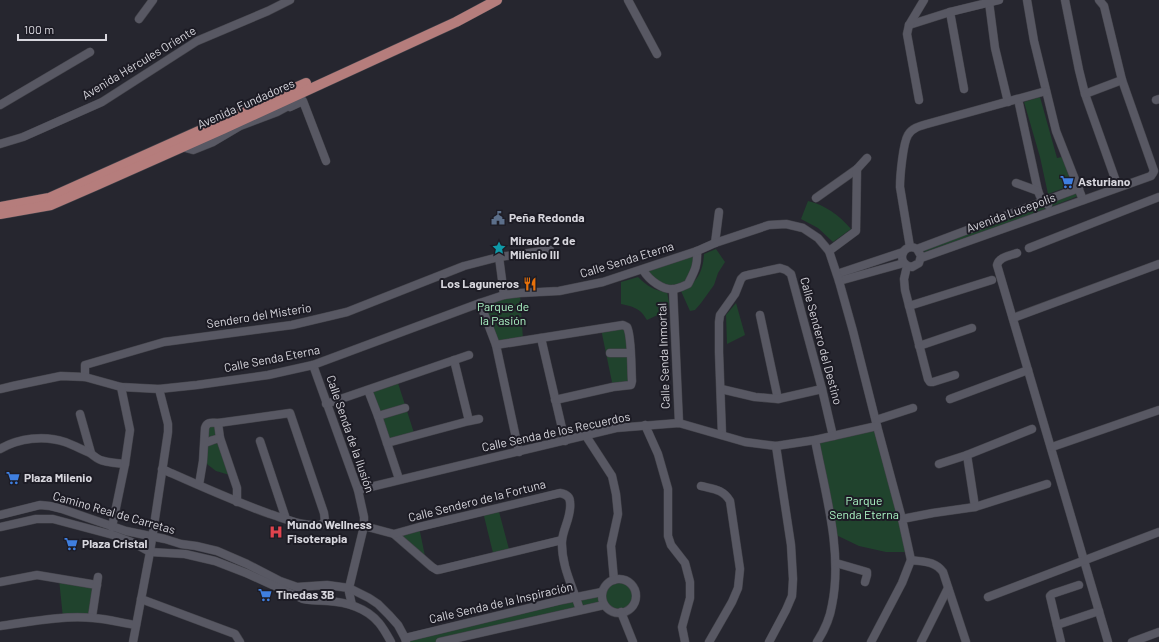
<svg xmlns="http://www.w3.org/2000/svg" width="1159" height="642" font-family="Barlow,sans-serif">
  <rect width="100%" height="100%" fill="#26262f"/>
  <g fill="#20432d">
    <polygon points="1040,97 1057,158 1062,157 1072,185 1048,194 1040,157 1024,102"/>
    <polygon points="1077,193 1078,196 1071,199 991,229 924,252 923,249 1006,220"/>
    <path d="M808 201C825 205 839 215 851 229L833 242 818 228 801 219Z"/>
    <path d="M716 249 725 262 718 273 714 285 701 303 695 310 690 311 681 291C697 283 703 272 704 254Z"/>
    <polygon points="697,251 688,284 673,289 658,286 643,270"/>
    <path d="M638 277C647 286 655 291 667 292L669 302 668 310 647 320C640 308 634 307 621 304V282Z"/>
    <polygon points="520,293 523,340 496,345 480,303"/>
    <polygon points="736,303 745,335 727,344 726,315"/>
    <polygon points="625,326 632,381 613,387 601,329"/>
    <polygon points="398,383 414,433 388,440 370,392"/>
    <polygon points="218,423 233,476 216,471 203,461 205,428"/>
    <polygon points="877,426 909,552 886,552 859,546 834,534 815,440"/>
    <polygon points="498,508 510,553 494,557 483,512"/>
    <polygon points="419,527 426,561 394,534"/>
    <polygon points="59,579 97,585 92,617 63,618"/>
    <path d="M622 579C651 590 626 628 604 605L440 642H406L405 638 602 593C606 582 611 580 622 579Z"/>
  </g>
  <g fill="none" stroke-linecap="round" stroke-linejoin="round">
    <g stroke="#43434a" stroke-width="9">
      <g id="minor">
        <polyline points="628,0 657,54"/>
        <polyline points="1027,0 1034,41 1056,131 1083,200"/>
        <polyline points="1065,0 1079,70 1085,94 1118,187"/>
        <polyline points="989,2 995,48 1008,102"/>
        <polyline points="950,12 964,89"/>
        <polyline points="139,19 153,0"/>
        <polyline points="909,25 950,12 999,0"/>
        <polyline points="1085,94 1122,80"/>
        <polyline points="1018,99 1038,191 1040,196 1048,205"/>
        <polyline points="919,100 907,34 909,25 924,0"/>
        <polyline points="1156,100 1159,99"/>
        <polyline points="0,105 90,52"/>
        <polyline points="290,107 303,101 326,161"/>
        <polyline points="0,144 23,137 102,102 197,41 268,11 290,0"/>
        <polyline points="182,147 193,150 213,142 240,126 277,112 290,105 298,95"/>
        <polyline points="1016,183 1038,191"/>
        <polyline points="816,198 857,169 867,158"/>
        <polyline points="715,243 719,212"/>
        <path d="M910 247 900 187C900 176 903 143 908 135 912 128 920 126 927 124L1046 91"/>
        <polyline points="1029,248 1159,197"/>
        <path d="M917 249 921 256 919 263 912 267C895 265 902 241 917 249L1079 188"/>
        <polyline points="829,251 856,231 857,169"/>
        <path d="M1017 253C1009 256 999 257 997 265L1108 642"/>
        <polyline points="499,257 504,295"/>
        <polyline points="921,258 1151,176 1153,173 1154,171 1122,80 1104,6 1099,0"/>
        <polyline points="907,266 904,279 905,290 928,379 930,382 933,382 955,375"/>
        <path d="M643 270C649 280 663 291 675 289 679 288 684 286 688 284 694 272 698 266 697 251"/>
        <polyline points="837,274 903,252"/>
        <polyline points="839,281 904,263"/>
        <polyline points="673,289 679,423"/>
        <polyline points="480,303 496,345 519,452"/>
        <polyline points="909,306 992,280"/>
        <polyline points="760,315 778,399"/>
        <polyline points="1013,318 1159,264"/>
        <polyline points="541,338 565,441"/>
        <path d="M496 345 623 325 627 327C632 336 631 369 632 381L631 385 613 387 555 400"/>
        <polyline points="919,346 972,328"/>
        <polyline points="610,353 630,353"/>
        <polyline points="454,360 469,421"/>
        <polyline points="313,365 358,490 364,517 364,526 349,588 349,592 352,605"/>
        <polyline points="85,377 85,365 164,342 292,325 347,312 464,266 499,257 550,250"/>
        <polyline points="0,389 13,386 61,376 85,377 121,387 159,389 197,385 268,375 313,365 480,303 504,295 520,293 559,291 603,282 697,251 715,243 769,225 786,224 803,228 818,238 829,251 839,281 853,331 877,426 902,519 911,560 902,583 871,642"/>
        <polyline points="721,389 755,397 778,399 822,389"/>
        <polyline points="368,390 378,416 399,479"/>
        <polyline points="950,399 1028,370"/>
        <polyline points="326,404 469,355"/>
        <polyline points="80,414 91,453"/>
        <polyline points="378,416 405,408"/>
        <polyline points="876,420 913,408"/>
        <polyline points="218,423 220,438 237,488 237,502"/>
        <polyline points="645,425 658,454 668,489 668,536 671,545 685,563 690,582 690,598 682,627 685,642"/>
        <polyline points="722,435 719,352 719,322 720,315 735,294 741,279 744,276 748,275 780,268 786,270 791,274 822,389 833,436"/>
        <polyline points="586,436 612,476 616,494 618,514 611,546 614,580"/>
        <path d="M815 440C825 492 843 552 832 605 830 618 824 631 817 642"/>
        <polyline points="260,441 286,519"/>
        <polyline points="205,443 213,440 220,438"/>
        <polyline points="387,443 469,421 479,419"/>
        <polyline points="1052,447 1159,410"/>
        <path d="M0 449C19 438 44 435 65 442 73 445 81 449 88 452 94 455 97 460 104 461 110 463 118 463 125 464"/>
        <polyline points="967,455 975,507"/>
        <polyline points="939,464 967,455 1032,429"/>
        <path d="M162 469C198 485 233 501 270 514 286 519 304 527 321 525L325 521 324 513 290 413 218 423C212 423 207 421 205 428L203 461 199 485"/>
        <path d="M701 486C713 489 723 489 730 501L740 569 738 588 732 602 709 642"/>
        <polyline points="358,490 616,428 679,423 745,442 776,446 815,440 877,426"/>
        <polyline points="0,515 40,505 50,506 62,509 126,531 165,539 181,544 196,546 217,551 247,564 280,581 297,587 327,585 349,588 369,598 378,604 389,615 398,625 405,638 406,642"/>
        <polyline points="902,519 933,513 975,507 1047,484"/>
        <polyline points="364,526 394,534 432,567 437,570 442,569 562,540"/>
        <path d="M0 527 36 519H53L113 535 134 543 150 552 185 554 215 561 246 573 303 599C311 601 319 600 328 601 346 602 367 608 379 623 384 629 387 635 391 642"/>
        <polyline points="112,527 125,464 130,430 121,387"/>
        <path d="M394 534 419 527 560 493C565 494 570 496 570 502 572 516 563 528 562 541 561 566 573 587 580 610"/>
        <path d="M911 560C924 562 935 561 943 572L966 642"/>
        <polyline points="836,563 867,572 867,575 865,582"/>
        <circle cx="619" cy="596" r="17"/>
        <polyline points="0,582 37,575 97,585"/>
        <polyline points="988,597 1159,532"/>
        <polyline points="141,599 235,634 240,642"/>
        <polyline points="621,612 633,642"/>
        <polyline points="92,617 98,577"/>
        <polyline points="1057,625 1099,611"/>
        <path d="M0 626C29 622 64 615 93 618 108 619 122 623 136 625"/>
        <polyline points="405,638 562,600 602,592"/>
        <polyline points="133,642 150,552 168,432 168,424 159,389"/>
        <polyline points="440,642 604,605"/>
        <polyline points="769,642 786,610 792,596 793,579 791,545 776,446"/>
        <polyline points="921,642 948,588"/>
        <polyline points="1061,642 1050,596 1052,594 1079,585"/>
        <polyline points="1132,642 1159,632"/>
      </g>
    </g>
    <g stroke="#43434a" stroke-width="11">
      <g id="major">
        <polyline points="0,207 49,198 306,83"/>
        <polyline points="0,214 51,205 97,185 223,129 456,22 497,0"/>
      </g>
    </g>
    <use href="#minor" stroke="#585863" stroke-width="8"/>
    <use href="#major" stroke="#b57d7c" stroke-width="10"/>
  </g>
  <defs>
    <g id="supermarket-bare" transform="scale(1.08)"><path d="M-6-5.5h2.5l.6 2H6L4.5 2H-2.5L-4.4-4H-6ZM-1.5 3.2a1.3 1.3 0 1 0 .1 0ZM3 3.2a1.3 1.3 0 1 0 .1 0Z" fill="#3f7fe0" stroke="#1d1c25" stroke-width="2.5" paint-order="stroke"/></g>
    <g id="civic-bare" transform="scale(1.08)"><path d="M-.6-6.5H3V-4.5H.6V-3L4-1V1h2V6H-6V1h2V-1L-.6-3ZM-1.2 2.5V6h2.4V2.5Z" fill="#5c6f8a" stroke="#1d1c25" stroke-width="2.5" paint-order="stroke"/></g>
    <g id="sight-bare" transform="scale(1.08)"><path d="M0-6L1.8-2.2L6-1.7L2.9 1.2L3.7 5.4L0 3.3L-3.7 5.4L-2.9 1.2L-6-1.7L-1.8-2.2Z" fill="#0f9aa8" stroke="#1d1c25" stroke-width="2.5" paint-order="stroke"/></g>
    <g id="restaurant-bare" transform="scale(1.08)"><path d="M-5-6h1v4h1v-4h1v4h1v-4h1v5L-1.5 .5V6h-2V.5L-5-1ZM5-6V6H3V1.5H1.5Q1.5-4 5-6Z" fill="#e8710a" stroke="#1d1c25" stroke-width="2.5" paint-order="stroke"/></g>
    <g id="hospital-bare" transform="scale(1.08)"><path d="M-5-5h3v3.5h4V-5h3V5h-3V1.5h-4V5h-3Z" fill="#e0444e" stroke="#1d1c25" stroke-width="2.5" paint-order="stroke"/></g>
  </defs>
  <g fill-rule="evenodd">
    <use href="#supermarket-bare" x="1067" y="182"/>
    <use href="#civic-bare" x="498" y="218"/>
    <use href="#sight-bare" x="499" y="248"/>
    <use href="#restaurant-bare" x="530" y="284"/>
    <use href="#supermarket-bare" x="13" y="478"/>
    <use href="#hospital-bare" x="276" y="532"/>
    <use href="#supermarket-bare" x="71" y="544"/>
    <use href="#supermarket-bare" x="265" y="595"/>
  </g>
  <g text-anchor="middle" stroke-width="4" stroke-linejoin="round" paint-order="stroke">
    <g font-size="12" fill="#d7d6dd" stroke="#1d1c25">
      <text transform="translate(139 63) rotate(-31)" y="4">Avenida Hércules Oriente</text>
      <text transform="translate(246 104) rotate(-24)" y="4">Avenida Fundadores</text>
      <text transform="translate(1011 213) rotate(-20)" y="4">Avenida Lucepolis</text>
      <text transform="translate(627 260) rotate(-17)" y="4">Calle Senda Eterna</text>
      <text transform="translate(259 316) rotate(-9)" y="4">Sendero del Misterio</text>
      <text transform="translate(821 341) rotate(75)" y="4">Calle Sendero del Destino</text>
      <text transform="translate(664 356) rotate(-92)" y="4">Calle Senda Inmortal</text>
      <text transform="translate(272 359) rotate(-11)" y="4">Calle Senda Eterna</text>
      <text transform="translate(556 432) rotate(-12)" y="4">Calle Senda de los Recuerdos</text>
      <text transform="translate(350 434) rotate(71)" y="4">Calle Senda de la Ilusión</text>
      <text transform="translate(477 501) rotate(-14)" y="4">Calle Sendero de la Fortuna</text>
      <text transform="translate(114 513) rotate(16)" y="4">Camino Real de Carretas</text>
      <text transform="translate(501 603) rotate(-13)" y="4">Calle Senda de la Inspiración</text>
    </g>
    <g font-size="12" font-weight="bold" fill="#d7d6dd" stroke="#1d1c25" text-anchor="start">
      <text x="1078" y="186">Asturiano</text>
      <text x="509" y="222">Peña Redonda</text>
      <text x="510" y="245">Mirador 2 de<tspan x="510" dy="14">Milenio III</tspan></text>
      <text x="519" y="288" text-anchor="end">Los Laguneros</text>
      <text x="24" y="482">Plaza Milenio</text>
      <text x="287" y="529">Mundo Wellness<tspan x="287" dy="14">Fisoterapia</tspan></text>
      <text x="82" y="548">Plaza Cristal</text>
      <text x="276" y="599">Tinedas 3B</text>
    </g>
    <g font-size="12" fill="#aef8c7" stroke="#1d1c25">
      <text x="503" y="311">Parque de<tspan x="503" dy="14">la Pasión</tspan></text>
      <text x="864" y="505">Parque<tspan x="864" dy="14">Senda Eterna</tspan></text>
    </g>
  </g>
  <path d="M18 34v6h88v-6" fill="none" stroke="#d7d6dd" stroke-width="2"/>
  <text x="24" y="34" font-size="12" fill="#d7d6dd" stroke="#1d1c25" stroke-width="3" paint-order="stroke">100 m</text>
</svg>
